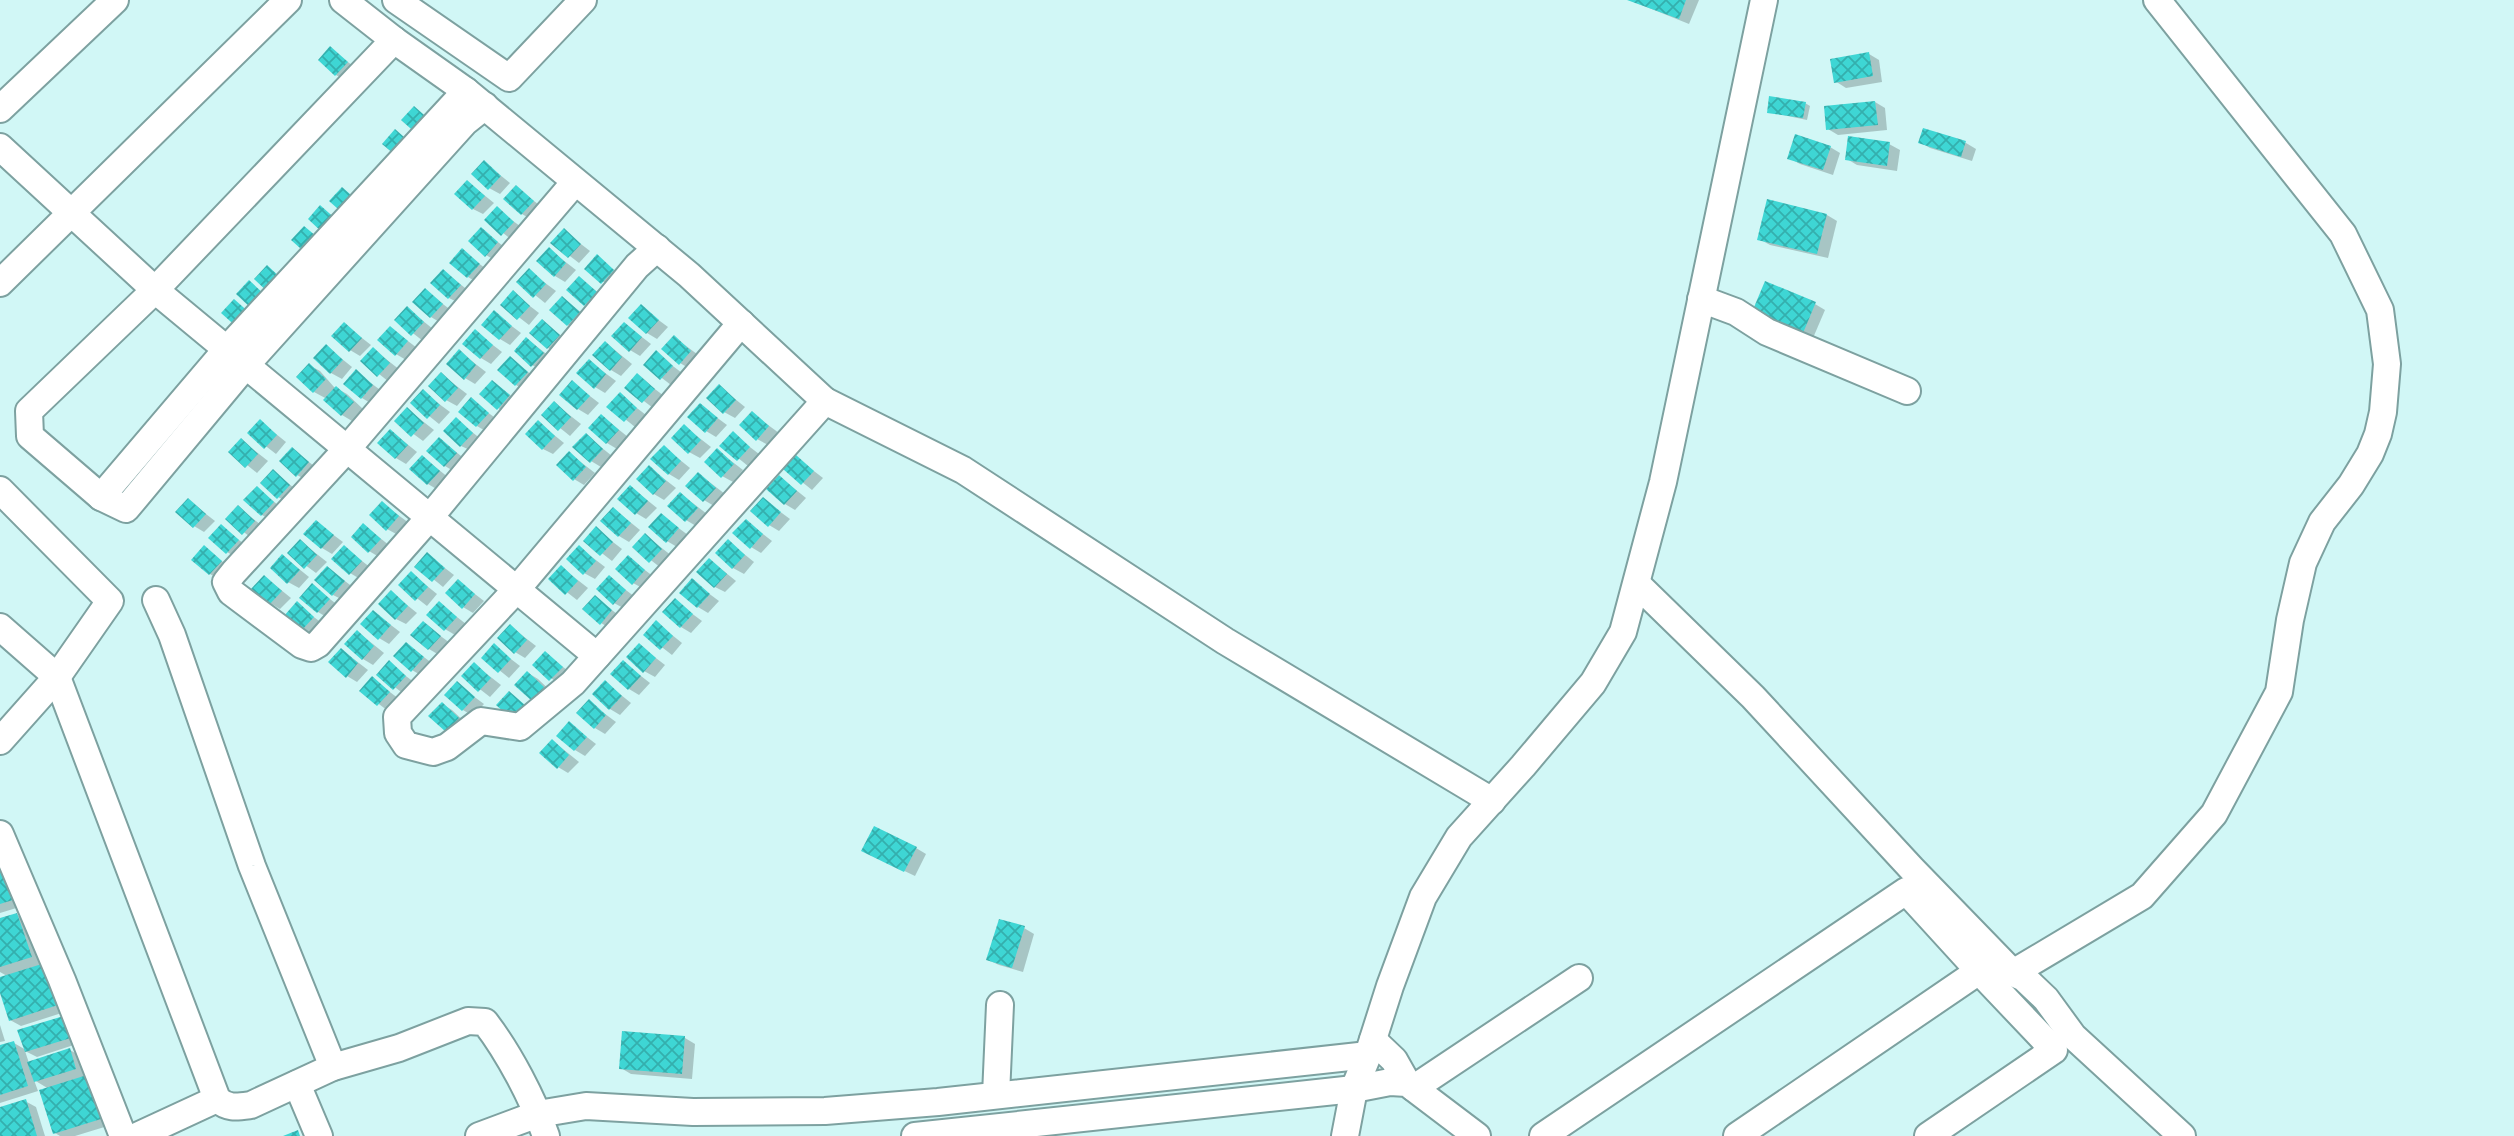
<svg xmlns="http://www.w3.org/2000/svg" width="2514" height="1136" font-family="Bitter,serif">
  <defs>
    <pattern id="building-cross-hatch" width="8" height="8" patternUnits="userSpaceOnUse" patternTransform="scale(1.75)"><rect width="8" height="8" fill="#3ed6d4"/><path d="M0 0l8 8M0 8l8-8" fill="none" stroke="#34afad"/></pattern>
  </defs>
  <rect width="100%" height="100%" fill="#d1f7f6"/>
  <g fill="#0003">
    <polygon points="1629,0 1699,0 1689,24"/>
    <polygon points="331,49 357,69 346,81 336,75"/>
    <polygon points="1869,54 1879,60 1882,82 1846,88 1835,81"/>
    <polygon points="1875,102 1885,108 1887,130 1838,135 1828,129"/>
    <polygon points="1805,103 1810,106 1807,120 1769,112"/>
    <polygon points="1924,130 1966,143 1976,149 1972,161 1930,148 1920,142"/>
    <polygon points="1889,144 1900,150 1897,171 1857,165 1847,159"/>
    <polygon points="1830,147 1840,153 1833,175 1800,164 1789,158"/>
    <polygon points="484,162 510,183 500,194 489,188"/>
    <polygon points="468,182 494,203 483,214 473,209"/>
    <polygon points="516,187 543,208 532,220 522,214"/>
    <polygon points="1768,201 1827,215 1837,221 1828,258 1770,245 1759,239"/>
    <polygon points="497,209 524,229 513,241 487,220"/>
    <polygon points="481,229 507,249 496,261 486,255"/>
    <polygon points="564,231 590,251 579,263 553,243"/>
    <polygon points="550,250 576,270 565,282 555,276"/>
    <polygon points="462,251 489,271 478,283 468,277"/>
    <polygon points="597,257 623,277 613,289 586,268"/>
    <polygon points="444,271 470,292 459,303 449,298"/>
    <polygon points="529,271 556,291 545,303 519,282"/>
    <polygon points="580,278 606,299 595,310 585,304"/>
    <polygon points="426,291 452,311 441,323 431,317"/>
    <polygon points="513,293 539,313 529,325 502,304"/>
    <polygon points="563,298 589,319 578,331 568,325"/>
    <polygon points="1815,304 1825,310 1813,338 1764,318"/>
    <polygon points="641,307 668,327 657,339 647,333"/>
    <polygon points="407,308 433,329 423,341 396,320"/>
    <polygon points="494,313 521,333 510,345 500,339"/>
    <polygon points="542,321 569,342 558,354 548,348"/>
    <polygon points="344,324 371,345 360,356 350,350"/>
    <polygon points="625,324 651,344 640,356 630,350"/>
    <polygon points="391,328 417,348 406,360 396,354"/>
    <polygon points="476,332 502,352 491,364 481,358"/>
    <polygon points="674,337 701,357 690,369 680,363"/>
    <polygon points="527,339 553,359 543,371 532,365"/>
    <polygon points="606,343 632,364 621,376 611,370"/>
    <polygon points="326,346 352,367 342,379 331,373"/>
    <polygon points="373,349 400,370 389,382 363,361"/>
    <polygon points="460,352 486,372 475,384 465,378"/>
    <polygon points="656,353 682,373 671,385 645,365"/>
    <polygon points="510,358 537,379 526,391 516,385"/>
    <polygon points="589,361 616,381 605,393 595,387"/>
    <polygon points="309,365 320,371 334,387 347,394 363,409 352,421 342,415 327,399 314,392 299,377"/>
    <polygon points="356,372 383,392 372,404 362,398"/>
    <polygon points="441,374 467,394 457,406 446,400"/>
    <polygon points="638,376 664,396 653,408 627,388"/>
    <polygon points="493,382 519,402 508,414 498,408"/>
    <polygon points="573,383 599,403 588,415 578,409"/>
    <polygon points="719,386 745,407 735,418 724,412"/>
    <polygon points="423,392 450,412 439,424 413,403"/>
    <polygon points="620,395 646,415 635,427 609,406"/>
    <polygon points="471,400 498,420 487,432 477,426"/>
    <polygon points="554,403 581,424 570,436 544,415"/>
    <polygon points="700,405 727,425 716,437 706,431"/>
    <polygon points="407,409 434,430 423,441 396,421"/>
    <polygon points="752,413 779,433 768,445 757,439"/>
    <polygon points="602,416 628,437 617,449 607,443"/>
    <polygon points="456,419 482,440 472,451 461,446"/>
    <polygon points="260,421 286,442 276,454 249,433"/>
    <polygon points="538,422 564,443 553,454 543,449"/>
    <polygon points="684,426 711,447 700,458 689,452"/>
    <polygon points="391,431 417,452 406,464 396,458"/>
    <polygon points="733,434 759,454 748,466 722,445"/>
    <polygon points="586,435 612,456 601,467 591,461"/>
    <polygon points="440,439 466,460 455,472 445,466"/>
    <polygon points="241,440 268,461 257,473 231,452"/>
    <polygon points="664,447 690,468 679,480 669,474"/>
    <polygon points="292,449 318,469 308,481 297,475"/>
    <polygon points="717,450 743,470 733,482 722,476"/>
    <polygon points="569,453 595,473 584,485 574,479"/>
    <polygon points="423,457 449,478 438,490 428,484"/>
    <polygon points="797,458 823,478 812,490 786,469"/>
    <polygon points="649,467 676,488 664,500 654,494"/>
    <polygon points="273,471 299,492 289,503 278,497"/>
    <polygon points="699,474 725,494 714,506 704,500"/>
    <polygon points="780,477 806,498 795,510 785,504"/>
    <polygon points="631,487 657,508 646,519 636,513"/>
    <polygon points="257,488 283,509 272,521 262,515"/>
    <polygon points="681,494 707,514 696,526 686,520"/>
    <polygon points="763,499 790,519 779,531 769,525"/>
    <polygon points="188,500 215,521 204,532 194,526"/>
    <polygon points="382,503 409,523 398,535 387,529"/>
    <polygon points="238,507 265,528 254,540 227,519"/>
    <polygon points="614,509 640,530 629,542 619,536"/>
    <polygon points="661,515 688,535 677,547 667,541"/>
    <polygon points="746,521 772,541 761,553 751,547"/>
    <polygon points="316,522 343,542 332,554 322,548"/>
    <polygon points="364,525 390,546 379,557 369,551"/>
    <polygon points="221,526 248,547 237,558 227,552"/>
    <polygon points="596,529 622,549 612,561 585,540"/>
    <polygon points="645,535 672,556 661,568 634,547"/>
    <polygon points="300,541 327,562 316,573 289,553"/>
    <polygon points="728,541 754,562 744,574 733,568"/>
    <polygon points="344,547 371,568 360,579 350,573"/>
    <polygon points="579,547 605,567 595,579 584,573"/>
    <polygon points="204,548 231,568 220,580 210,574"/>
    <polygon points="428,555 454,575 443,587 417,566"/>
    <polygon points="283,556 309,577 299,588 288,582"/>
    <polygon points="628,557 654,577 644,589 633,583"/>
    <polygon points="710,560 736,581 725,592 715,587"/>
    <polygon points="561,567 588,588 577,600 550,579"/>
    <polygon points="328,568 354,588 343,600 333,595"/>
    <polygon points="411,573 437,594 427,606 400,585"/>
    <polygon points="265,577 291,598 280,609 270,603"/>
    <polygon points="609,577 635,597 625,609 614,603"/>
    <polygon points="458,581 484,601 473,613 463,607"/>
    <polygon points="692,581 719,601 708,613 698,607"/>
    <polygon points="313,586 339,606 328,618 318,612"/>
    <polygon points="391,592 417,613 406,624 396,619"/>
    <polygon points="595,597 621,617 611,629 601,623"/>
    <polygon points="675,601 702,621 691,633 681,627"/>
    <polygon points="439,603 466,624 455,635 445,629"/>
    <polygon points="297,604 323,624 312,636 302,630"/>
    <polygon points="374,612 400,632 389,644 379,638"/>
    <polygon points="656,622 682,643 672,655 645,634"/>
    <polygon points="423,623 450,643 439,655 429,649"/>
    <polygon points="510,626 536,646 525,658 515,652"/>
    <polygon points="358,632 384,653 373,665 363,659"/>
    <polygon points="407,644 433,664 422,676 412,670"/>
    <polygon points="639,645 665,665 655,677 644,671"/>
    <polygon points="494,646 520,666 509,678 483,657"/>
    <polygon points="342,650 368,670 357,682 347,676"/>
    <polygon points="545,653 572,674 561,686 535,665"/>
    <polygon points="623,662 650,683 639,695 629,689"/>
    <polygon points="389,663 415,683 405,695 378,674"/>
    <polygon points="474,664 501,685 490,697 463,676"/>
    <polygon points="528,673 538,679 554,694 533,700"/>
    <polygon points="373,679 399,699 388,711 362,691"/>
    <polygon points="605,682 631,703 620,715 610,709"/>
    <polygon points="457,684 484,704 473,716 463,710"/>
    <polygon points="589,702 616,722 605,734 595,728"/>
    <polygon points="442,704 452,710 468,725 447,731"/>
    <polygon points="570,724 596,744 585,756 575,750"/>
    <polygon points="553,741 579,762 568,773 558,767"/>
    <polygon points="916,848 926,854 915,876 873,856"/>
    <polygon points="0,855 23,906 0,913"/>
    <polygon points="17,915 28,921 68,1011 21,1026 10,1020 0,987 0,978 7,976 0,972 0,920"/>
    <polygon points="1024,928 1034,934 1023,972 999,965 988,960"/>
    <polygon points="67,1016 83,1042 37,1057 25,1051 29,1063 70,1050 80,1056 111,1125 75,1136 60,1136 55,1133 49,1089 34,1080 38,1091 0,1103 0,1047 14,1043 26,1050"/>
    <polygon points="0,1025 5,1041 0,1042"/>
    <polygon points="685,1038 695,1044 692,1079 631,1074 621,1068"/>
    <polygon points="25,1101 36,1107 45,1136 2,1136 0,1109"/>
  </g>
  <g fill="url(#building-cross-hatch)">
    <polygon points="1627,0 1686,0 1679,19"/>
    <polygon points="330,46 348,62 335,76 318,60"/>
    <polygon points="1869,52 1873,76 1834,83 1830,59"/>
    <polygon points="1769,96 1806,102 1803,118 1767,113"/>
    <polygon points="1875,101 1878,125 1826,130 1824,106"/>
    <polygon points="414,106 432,122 419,136 401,120"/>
    <polygon points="1923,128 1966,141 1961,157 1918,143"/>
    <polygon points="395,129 413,145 400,159 382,144"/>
    <polygon points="1795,134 1831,146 1823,170 1787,159"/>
    <polygon points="1848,136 1890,142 1887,166 1845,160"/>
    <polygon points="484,160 501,176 488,190 471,174"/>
    <polygon points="467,180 485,196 472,210 454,194"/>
    <polygon points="516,185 534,201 521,215 503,199"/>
    <polygon points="342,187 360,203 347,217 329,201"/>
    <polygon points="1767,199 1827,214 1817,254 1757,240"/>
    <polygon points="320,205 338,221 325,235 308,219"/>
    <polygon points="497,206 514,222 501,236 484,220"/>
    <polygon points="304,226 322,241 309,256 291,240"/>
    <polygon points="481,227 498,242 485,257 468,241"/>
    <polygon points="564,228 581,244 568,258 550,243"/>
    <polygon points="549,247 566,263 554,277 536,261"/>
    <polygon points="462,248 480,264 467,278 449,263"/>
    <polygon points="597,254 614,270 601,284 584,269"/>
    <polygon points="267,265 284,281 271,295 254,279"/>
    <polygon points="529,268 546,284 533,298 516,282"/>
    <polygon points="443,269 461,285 448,299 430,283"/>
    <polygon points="579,276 597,292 584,306 566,290"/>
    <polygon points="249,280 266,296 253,310 236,294"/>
    <polygon points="1765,281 1816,302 1803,333 1752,312"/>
    <polygon points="425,288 443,304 430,318 412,302"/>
    <polygon points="513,290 530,306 517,320 500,305"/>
    <polygon points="562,296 580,312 567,326 549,310"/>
    <polygon points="234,299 252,315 239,329 221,313"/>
    <polygon points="641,304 659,320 646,334 628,318"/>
    <polygon points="407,306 424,322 411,336 394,320"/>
    <polygon points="494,310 512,326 499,340 481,325"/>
    <polygon points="542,319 560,335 547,349 529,333"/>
    <polygon points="344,322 362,338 349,352 331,336"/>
    <polygon points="624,322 642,337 629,352 611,336"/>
    <polygon points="390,326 408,341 395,356 377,340"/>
    <polygon points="475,329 493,345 480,359 462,344"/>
    <polygon points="674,335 691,351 679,365 661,349"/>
    <polygon points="526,337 544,353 531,367 514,351"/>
    <polygon points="605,341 622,357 610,371 592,355"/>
    <polygon points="326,344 343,360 330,374 313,358"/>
    <polygon points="373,347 390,363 377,377 360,361"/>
    <polygon points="459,349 476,365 464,380 446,364"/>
    <polygon points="656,350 673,366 660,380 643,365"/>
    <polygon points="510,356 528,372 515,386 497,370"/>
    <polygon points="589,359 606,374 594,389 576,373"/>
    <polygon points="309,363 326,379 313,393 296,377"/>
    <polygon points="356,369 373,385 361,399 343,384"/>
    <polygon points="441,372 458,388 445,402 428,386"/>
    <polygon points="637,373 655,389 642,403 624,388"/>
    <polygon points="492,380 510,395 497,410 479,394"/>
    <polygon points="572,380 590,396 577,410 559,395"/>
    <polygon points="719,384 736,400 723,414 706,398"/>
    <polygon points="336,386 354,402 341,416 323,400"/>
    <polygon points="423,389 440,405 427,419 410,403"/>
    <polygon points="620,392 637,408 624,422 606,407"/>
    <polygon points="471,397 489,413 476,427 458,412"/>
    <polygon points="554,401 571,417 558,431 541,415"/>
    <polygon points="700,403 718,418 705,433 687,417"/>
    <polygon points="407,407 424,423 411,437 394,421"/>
    <polygon points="752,411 769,426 756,441 739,425"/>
    <polygon points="601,414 619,430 606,444 588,428"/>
    <polygon points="456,417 473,433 460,447 443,431"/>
    <polygon points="260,419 277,435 264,449 247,433"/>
    <polygon points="538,420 555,436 542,450 525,434"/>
    <polygon points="684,424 701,440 688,454 671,438"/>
    <polygon points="390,429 408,445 395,459 377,443"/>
    <polygon points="733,431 750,447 737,461 719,446"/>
    <polygon points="586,433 603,449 590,463 572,447"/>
    <polygon points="439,437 457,453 444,467 426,451"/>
    <polygon points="241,438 258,454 245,468 228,452"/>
    <polygon points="664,445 681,461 668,475 650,459"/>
    <polygon points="292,447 309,462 296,477 279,461"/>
    <polygon points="717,448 734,464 721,478 704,462"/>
    <polygon points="569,451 586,467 573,481 556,465"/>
    <polygon points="422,455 440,471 427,485 409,469"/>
    <polygon points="796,455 814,471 801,485 783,469"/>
    <polygon points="649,465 666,481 653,495 636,479"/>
    <polygon points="273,469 290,485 277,499 260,483"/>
    <polygon points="698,472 716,488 703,502 685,486"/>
    <polygon points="779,475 797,491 784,505 766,489"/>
    <polygon points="630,485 648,501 635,515 617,499"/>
    <polygon points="257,486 274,502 261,516 243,500"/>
    <polygon points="680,492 698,508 685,522 667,506"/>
    <polygon points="763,497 781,512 768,527 750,511"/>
    <polygon points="188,498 206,514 193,528 175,512"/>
    <polygon points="382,501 399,516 386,531 369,515"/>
    <polygon points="238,505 255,521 242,535 225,519"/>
    <polygon points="613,507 631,523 618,537 600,521"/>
    <polygon points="661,513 679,528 666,543 648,527"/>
    <polygon points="746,519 763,534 750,549 732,533"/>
    <polygon points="316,520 334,535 321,549 303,534"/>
    <polygon points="363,523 381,539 368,553 351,537"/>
    <polygon points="221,524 239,540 226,554 208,538"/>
    <polygon points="596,526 613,542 600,556 583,541"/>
    <polygon points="645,533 662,549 649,563 632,547"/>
    <polygon points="300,539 317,555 304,569 287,553"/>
    <polygon points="728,539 745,555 732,569 715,553"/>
    <polygon points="204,545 222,561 209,575 191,560"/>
    <polygon points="344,545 362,561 349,575 331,559"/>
    <polygon points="579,545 596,561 583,575 566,559"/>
    <polygon points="427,552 445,568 432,582 414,567"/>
    <polygon points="282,554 300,570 287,584 270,568"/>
    <polygon points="628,555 645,570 632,585 615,569"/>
    <polygon points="709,558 727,574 714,588 696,572"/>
    <polygon points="561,565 578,581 565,595 548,579"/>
    <polygon points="327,566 345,581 332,596 314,580"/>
    <polygon points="411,571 428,587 415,601 398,585"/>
    <polygon points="264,575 282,591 269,605 251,589"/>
    <polygon points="609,575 626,590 613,605 596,589"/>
    <polygon points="692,578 710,594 697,608 679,593"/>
    <polygon points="458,579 475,594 462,609 445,593"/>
    <polygon points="312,583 330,599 317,613 299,598"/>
    <polygon points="391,590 408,606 395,620 378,604"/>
    <polygon points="595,595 612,610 600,625 582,609"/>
    <polygon points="675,598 693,614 680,628 662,612"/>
    <polygon points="297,601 314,617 301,631 284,616"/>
    <polygon points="439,601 457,617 444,631 426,615"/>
    <polygon points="373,610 391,625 378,640 360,624"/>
    <polygon points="656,620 673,636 660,650 643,635"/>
    <polygon points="423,621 441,636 428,650 410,635"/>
    <polygon points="510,624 527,640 514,654 497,638"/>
    <polygon points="357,630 374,646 362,660 344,644"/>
    <polygon points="406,642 424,657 411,672 393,656"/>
    <polygon points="494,643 511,659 498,673 481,658"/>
    <polygon points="639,643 656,658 643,673 626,657"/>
    <polygon points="341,648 358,663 346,678 328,662"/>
    <polygon points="545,651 563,667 549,681 532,665"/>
    <polygon points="389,660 406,676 393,690 376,675"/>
    <polygon points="623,660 641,676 628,690 610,674"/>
    <polygon points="474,662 491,678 478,692 461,676"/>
    <polygon points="527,671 544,687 532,701 514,685"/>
    <polygon points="372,676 390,692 377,706 359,691"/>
    <polygon points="605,680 622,696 609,710 592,694"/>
    <polygon points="457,681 475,697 462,711 444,695"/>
    <polygon points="509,691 526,706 514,721 496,705"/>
    <polygon points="589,699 606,715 594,729 576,713"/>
    <polygon points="442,702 459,718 446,732 428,716"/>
    <polygon points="569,721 587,737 574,751 556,736"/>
    <polygon points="552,739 569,755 557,769 539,753"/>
    <polygon points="874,826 917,847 904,872 861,851"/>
    <polygon points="0,861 13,900 0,904"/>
    <polygon points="17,913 32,957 0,967 0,918"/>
    <polygon points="999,919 1025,926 1012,968 986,960"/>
    <polygon points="45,963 58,1005 9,1021 0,993 0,977"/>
    <polygon points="67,1015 74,1037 25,1052 17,1030"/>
    <polygon points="622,1031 685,1036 682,1074 619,1069"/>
    <polygon points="14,1041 28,1086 0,1095 0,1045"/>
    <polygon points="70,1048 76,1069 34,1082 27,1062"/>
    <polygon points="87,1075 101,1119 53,1134 39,1090"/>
    <polygon points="26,1099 37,1136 0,1136 0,1107"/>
    <polygon points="298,1130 300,1136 283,1136"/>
  </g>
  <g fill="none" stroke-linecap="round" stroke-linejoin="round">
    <g stroke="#7da1a0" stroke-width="30">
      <g id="minor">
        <polyline points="343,0 394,40 466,91 689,275 825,401"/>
        <polyline points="396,0 509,78 583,0"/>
        <polyline points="394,40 155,290 29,411 30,436 101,497 126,509 246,365 465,122 485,106"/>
        <polyline points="0,109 115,0"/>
        <polyline points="0,147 155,290 597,656"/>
        <polyline points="575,182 347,449 234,572 226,582 231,592 302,645 311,648 318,644 430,517 637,266 657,248"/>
        <polyline points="0,283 288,0"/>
        <polyline points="1701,299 1736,312 1767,332 1907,391"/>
        <polyline points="741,323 517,589 397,717 398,733 406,745 433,752 447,747 481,721 520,727 573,683 825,401 963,470 1225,641 1492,801"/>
        <polyline points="0,490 110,601 57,677 0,741"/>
        <polyline points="101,497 227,349 466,91"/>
        <polyline points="1637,584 1753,697 1912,869 2013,973 2024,978 2046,999 2073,1036 2182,1136"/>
        <polyline points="156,600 172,635 252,866 333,1067"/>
        <path d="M0 627 57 677 217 1099C228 1109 237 1107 251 1105L333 1067 399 1048 468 1021 485 1022C509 1053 533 1099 546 1136"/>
        <polyline points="0,834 62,980 123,1136"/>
        <polyline points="2013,973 2142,896 2214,814 2279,692 2290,620 2303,563 2322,522 2351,485 2370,454 2378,434 2383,412 2387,364 2380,310 2343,234 2157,0"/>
        <polyline points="1373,1040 1394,1060 1407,1083"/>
        <polyline points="297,1084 319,1136"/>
        <polyline points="1414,1088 1579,978"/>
        <polyline points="996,1095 1000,1005"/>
        <polyline points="137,1136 217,1099"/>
        <polyline points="479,1136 538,1114 586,1106 693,1112 825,1111 938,1102 1368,1055"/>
        <polyline points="915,1136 1354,1089 1390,1082 1407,1083 1477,1136"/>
        <polyline points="1345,1136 1354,1089 1368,1055 1390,986 1423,897 1459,837 1523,766 1593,683 1623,632 1663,482 1764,0"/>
        <polyline points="1543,1136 1906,891 1979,971"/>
        <polyline points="1737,1136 1979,971 2054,1050 1928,1136"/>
      </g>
    </g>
    <use href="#minor" stroke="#fff" stroke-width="26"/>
  </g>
</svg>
